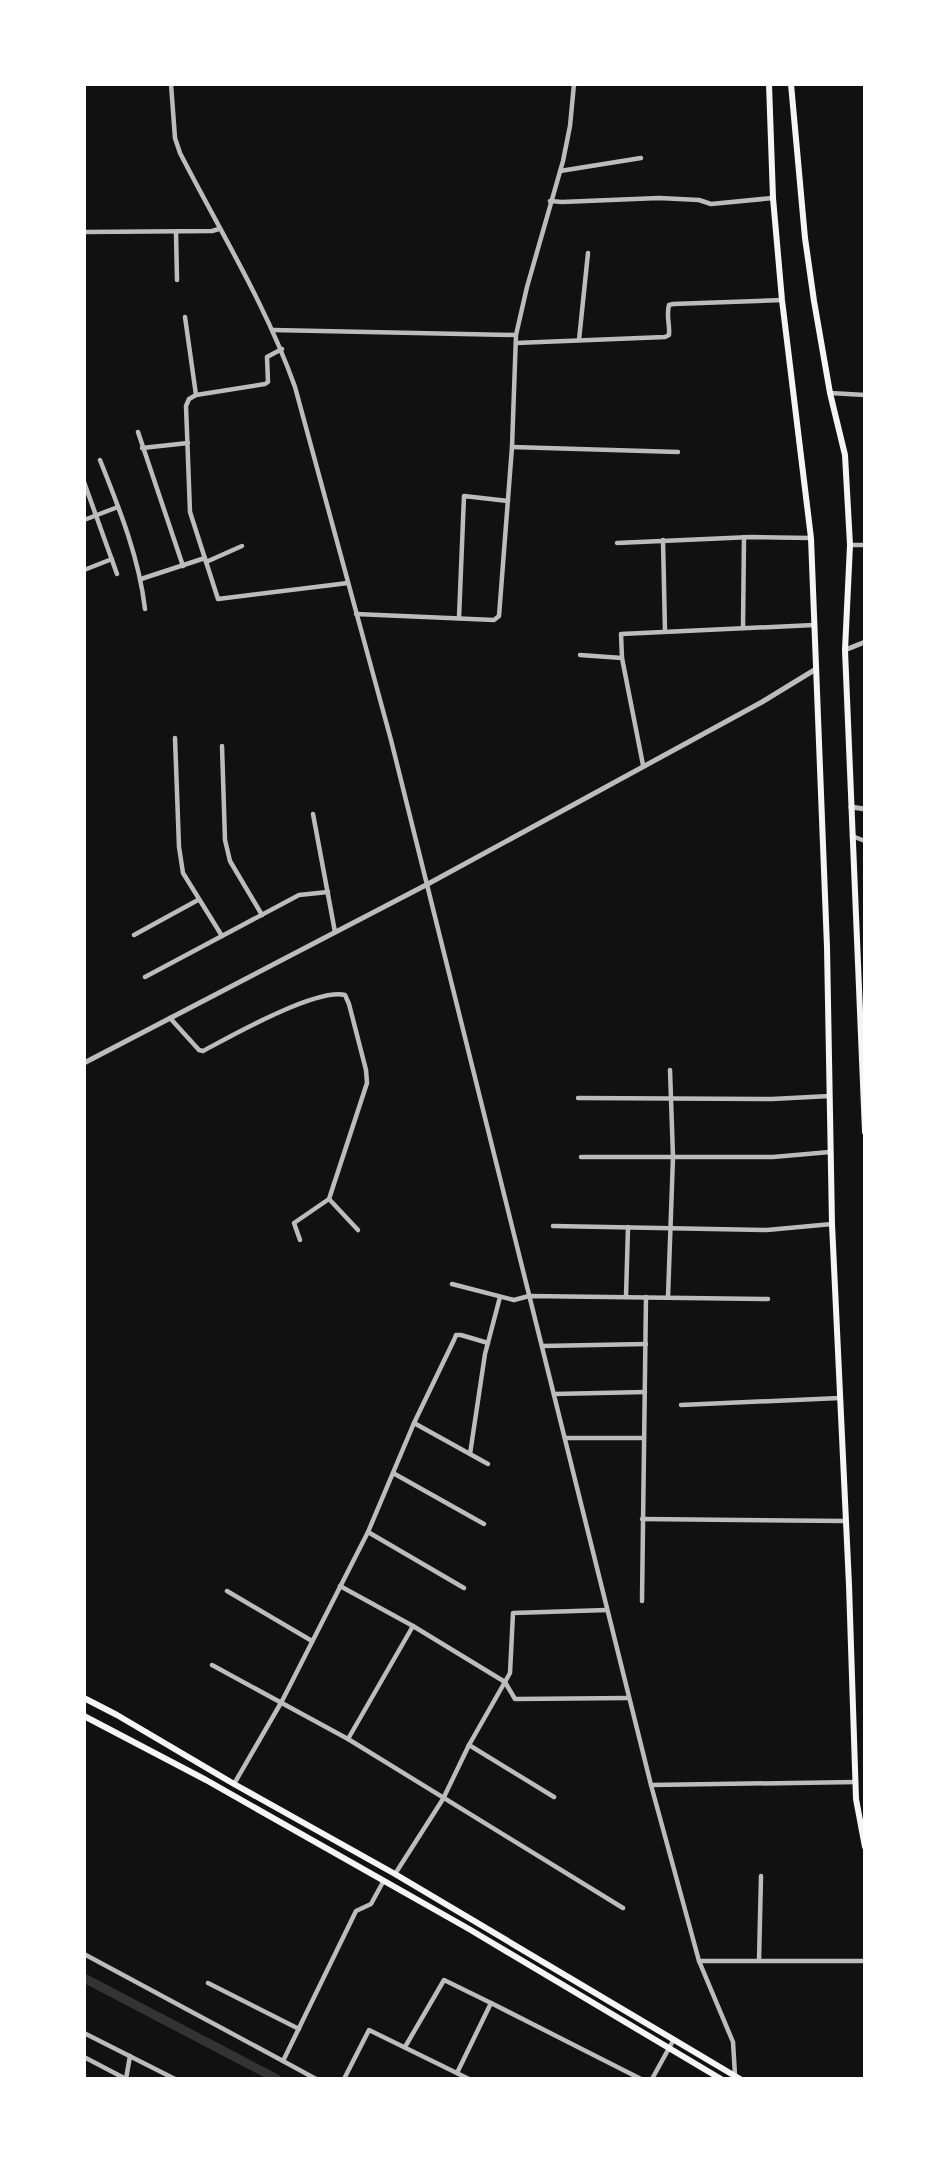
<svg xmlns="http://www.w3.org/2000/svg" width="949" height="2163" font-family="Literata,serif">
  <rect width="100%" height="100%" fill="#111"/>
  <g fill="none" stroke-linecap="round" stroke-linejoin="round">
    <polyline stroke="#333" stroke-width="9" points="84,1978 277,2079"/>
    <g stroke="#bcbcbc" stroke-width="4.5">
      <path d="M171 84 175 138 180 153C220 231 266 305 295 387L391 740 651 1785 699 1961 733 2042 735 2075"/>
      <polyline points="560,171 641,158"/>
      <polyline points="550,201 562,202 659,198 699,200 711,204 773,198"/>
      <polyline points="84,232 212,231 219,229"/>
      <polyline points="176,232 177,280"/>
      <polyline points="185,317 196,395"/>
      <polyline points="273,330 516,335"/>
      <polyline points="579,340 588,253"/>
      <path d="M516 343 665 337 669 335C670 325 666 315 669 305L673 304 782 300"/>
      <polyline points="282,349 267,357 268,382 265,384 196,395 189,399 186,406 190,512 218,599 348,583"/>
      <polyline points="830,393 865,395"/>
      <polyline points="138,432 183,566"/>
      <polyline points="512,447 678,452"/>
      <polyline points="142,448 188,443"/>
      <path d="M100 460C119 508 139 557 145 609"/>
      <polyline points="84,482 117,574"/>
      <polyline points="84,520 118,507"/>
      <polyline points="663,540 665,631"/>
      <polyline points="617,543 751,537 811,538"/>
      <polyline points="850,545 865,545"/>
      <polyline points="206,562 242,546"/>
      <polyline points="84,570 112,559"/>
      <polyline points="141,579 205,558"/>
      <polyline points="356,614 494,620 499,616 512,447 516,335 527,287 563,161 570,126 574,84"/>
      <polyline points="459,618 464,496 508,501"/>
      <polyline points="743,628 744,537"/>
      <polyline points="580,655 622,658"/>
      <polyline points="175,738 179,847 183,873 222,936"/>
      <polyline points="222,746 225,840 230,861 262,915"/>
      <polyline points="643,765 622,658 621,634 814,625"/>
      <polyline points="313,814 335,932"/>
      <polyline points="852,836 865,841"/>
      <polyline points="134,935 198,900"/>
      <polyline points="145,977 299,895 328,892"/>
      <path d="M170 1018 199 1050 203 1051C231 1036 316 988 345 995L349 1004 366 1070 367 1083 329 1199 294 1223 300 1240"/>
      <polyline points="578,1098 772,1099 830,1096"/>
      <polyline points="581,1157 773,1157 830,1152"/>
      <polyline points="329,1199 358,1230"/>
      <polyline points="553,1226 767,1230 832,1224"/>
      <polyline points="452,1284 514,1300 529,1296 768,1299"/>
      <polyline points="626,1297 628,1227"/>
      <polyline points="668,1297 673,1157 670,1070"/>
      <polyline points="542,1346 646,1344"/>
      <polyline points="554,1394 645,1392"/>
      <polyline points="681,1405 840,1398"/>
      <polyline points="414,1423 488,1464"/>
      <polyline points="565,1438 644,1438"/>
      <polyline points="470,1454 485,1354 500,1297"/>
      <polyline points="393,1473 484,1524"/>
      <polyline points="642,1519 846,1521"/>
      <polyline points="368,1532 464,1588"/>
      <polyline points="340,1586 413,1626 505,1682 515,1699 629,1698"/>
      <polyline points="227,1591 312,1641"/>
      <polyline points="642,1601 646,1297"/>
      <polyline points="212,1665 348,1739 623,1908"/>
      <polyline points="348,1739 413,1626"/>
      <polyline points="469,1745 554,1797"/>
      <polyline points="234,1784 282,1701 368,1532 414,1423 454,1340 456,1335 461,1335 488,1343"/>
      <polyline points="651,1785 856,1782"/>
      <polyline points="395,1874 443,1799 469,1745 510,1673 513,1613 607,1610"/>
      <polyline points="84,1954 283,2061"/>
      <polyline points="699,1961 865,1961"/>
      <polyline points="759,1961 761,1876"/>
      <polyline points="208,1983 299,2029"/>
      <polyline points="491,2003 641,2079"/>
      <polyline points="84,2033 175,2079"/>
      <polyline points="405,2047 444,1980 491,2003 457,2073"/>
      <polyline points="84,2057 126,2079"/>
      <polyline points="126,2079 130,2056"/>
      <polyline points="316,2079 283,2061 356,1911 371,1904 383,1882"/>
      <polyline points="344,2079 369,2030 469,2079"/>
      <polyline points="652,2079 674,2039"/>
    </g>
    <g stroke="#bcbcbc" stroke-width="5">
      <polyline points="845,650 865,642"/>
      <polyline points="851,807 865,809"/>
      <polyline points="84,1063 426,885 762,702 816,669"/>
    </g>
    <g stroke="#f5f5f5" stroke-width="6">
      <polyline points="769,84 773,198 782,300 811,538 827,947 832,1224 849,1585 856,1799 865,1847"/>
      <polyline points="791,84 805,238 814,301 830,393 845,455 850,545 845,650 865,1132"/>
      <polyline points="84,1698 117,1715 234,1784 395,1874 740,2079"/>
      <polyline points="84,1716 206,1780 469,1929 721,2079"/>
    </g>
  </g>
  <rect width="949" height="2163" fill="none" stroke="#ffffff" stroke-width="172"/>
</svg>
